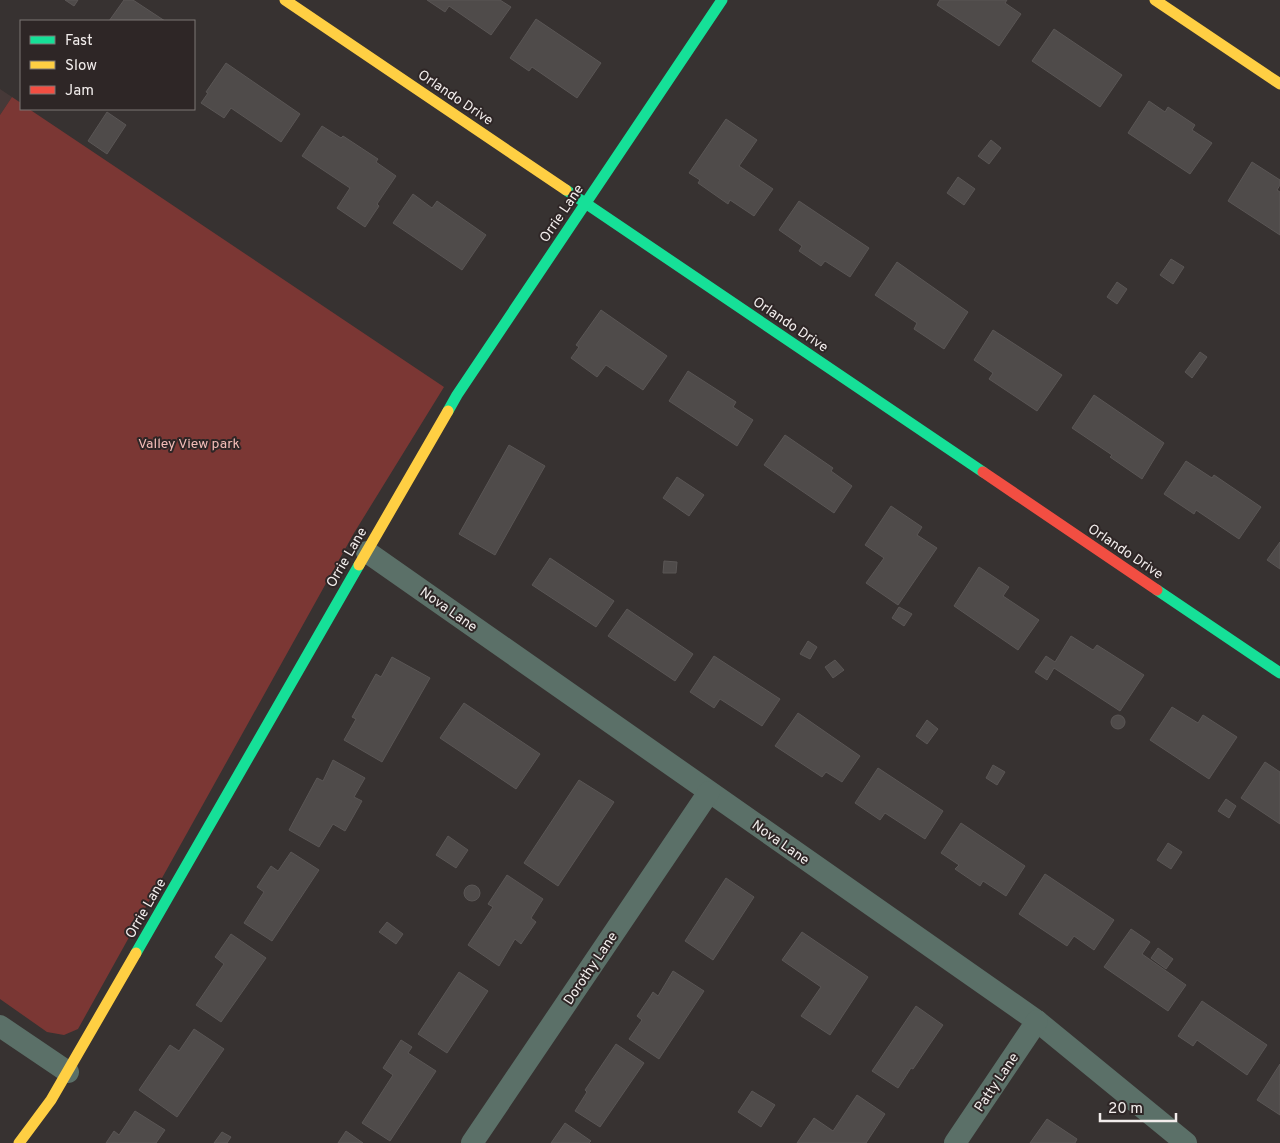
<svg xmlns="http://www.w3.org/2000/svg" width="1280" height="1143" font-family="Overpass,sans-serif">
  <rect width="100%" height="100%" fill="#373231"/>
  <polygon fill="#463938" points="0,89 12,97 0,115"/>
  <polygon fill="#7b3734" points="12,97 21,103 21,109 29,109 444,387 354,533 78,1029 64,1035 47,1032 0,999 0,115"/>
  <g fill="#4f4b4a" stroke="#5a5655">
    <polygon points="65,0 78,0 74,6"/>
    <polygon points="124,0 133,0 165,21 109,21"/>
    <polygon points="427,0 500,0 511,7 491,35 449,6 445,12"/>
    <polygon points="940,0 1007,0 1005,3 1021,14 999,46 937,5"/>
    <polygon points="536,19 601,63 577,98 532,67 529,71 510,58"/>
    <polygon points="1054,29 1122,75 1100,107 1032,61"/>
    <polygon points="226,63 300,114 281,142 231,108 224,118 201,103 208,93 206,92"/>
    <polygon points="1149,101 1165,112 1168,107 1195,125 1192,130 1212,143 1190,174 1128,133"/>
    <polygon points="107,112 126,125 107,154 88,141"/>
    <polygon points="726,119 757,140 739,166 773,189 754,216 730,200 728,204 698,183 700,180 689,173"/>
    <polygon points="322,126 341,138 343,136 378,159 376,162 396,176 377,204 379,206 365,227 337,208 350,188 302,156"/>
    <polygon points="991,140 1001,148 989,164 978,156"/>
    <polygon points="1252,162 1280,180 1280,185 1277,190 1280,192 1280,235 1228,201"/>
    <polygon points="958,177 975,189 964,205 947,193"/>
    <polygon points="413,194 432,208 437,201 486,235 462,270 393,223"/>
    <polygon points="799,201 869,248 850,277 825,261 821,266 799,251 802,246 779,230"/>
    <polygon points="1171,259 1184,267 1173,284 1160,275"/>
    <polygon points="897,262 968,312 944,349 914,329 917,323 875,295"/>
    <polygon points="1117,282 1127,289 1117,304 1107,297"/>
    <polygon points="601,310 667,356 643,390 606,365 597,377 571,358 579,347 576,345"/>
    <polygon points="993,330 1062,375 1037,411 989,379 993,373 974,360"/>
    <polygon points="1200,352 1207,357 1192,378 1185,372"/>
    <polygon points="688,371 736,402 733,407 753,420 737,446 669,401"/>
    <polygon points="1094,395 1164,443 1142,479 1110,457 1112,455 1072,428"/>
    <polygon points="785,435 833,468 831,471 852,486 834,513 764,465"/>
    <polygon points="509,445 545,466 495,555 459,534"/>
    <polygon points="1186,461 1212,478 1214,475 1261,507 1239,539 1196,510 1194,514 1164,494"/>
    <polygon points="677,477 704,495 689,516 663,498"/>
    <polygon points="891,506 922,527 917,535 937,548 898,605 866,583 884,558 865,545"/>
    <polygon points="1280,542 1280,569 1267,560"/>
    <polygon points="550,558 614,601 596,627 532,585"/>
    <polygon points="664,561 677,562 676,573 663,573"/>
    <polygon points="979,567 1009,587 1003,596 1039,620 1018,650 954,606"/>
    <polygon points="899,607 912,614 904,626 892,618"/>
    <polygon points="627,609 693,654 675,681 608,636"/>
    <polygon points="1071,636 1093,650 1097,645 1144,675 1120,711 1054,668 1047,680 1035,672 1046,656 1055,662"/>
    <polygon points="808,641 817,647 810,659 800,654"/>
    <polygon points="714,656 780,699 762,726 720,699 714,708 690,692"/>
    <polygon points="392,657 430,678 382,762 344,740 356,719 352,717 376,674 381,677"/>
    <polygon points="835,660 844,670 833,678 825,667"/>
    <polygon points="464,703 540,754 516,789 440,738"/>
    <polygon points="1172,707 1198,723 1203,715 1237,737 1209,779 1150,740"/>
    <polygon points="798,713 860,756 842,782 826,772 822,777 775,746"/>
    <circle cx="1118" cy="722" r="7"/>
    <polygon points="927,720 938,729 927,744 916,736"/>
    <polygon points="333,760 365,778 354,797 362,801 345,831 333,824 319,847 289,830 317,778 323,781"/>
    <polygon points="1265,762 1280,772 1280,824 1241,798"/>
    <polygon points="993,765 1005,772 997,785 986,778"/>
    <polygon points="878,768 943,811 925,839 885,813 880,820 855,803"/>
    <polygon points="579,780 614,802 558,886 524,863"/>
    <polygon points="1226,799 1236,806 1229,818 1218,811"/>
    <polygon points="961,823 1025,866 1006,896 983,881 980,886 955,869 959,865 941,853"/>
    <polygon points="448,836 468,850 456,868 436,855"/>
    <polygon points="1168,843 1182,852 1171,869 1157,860"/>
    <polygon points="291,852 319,870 272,941 244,923 264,892 257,887 271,866 278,871"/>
    <polygon points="1045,874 1114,920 1094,950 1074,936 1067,946 1019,914"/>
    <polygon points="507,875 543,899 531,918 536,922 521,944 515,939 499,966 468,945 493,907 488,904"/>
    <polygon points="726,878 754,897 713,960 685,941"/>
    <circle cx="472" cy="893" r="8"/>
    <polygon points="387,922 403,934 396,944 379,932"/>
    <polygon points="1131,929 1150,942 1142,954 1186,985 1168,1011 1104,967"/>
    <polygon points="802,932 868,977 830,1035 801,1016 821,987 782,960"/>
    <polygon points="231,934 266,958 221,1022 196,1005 224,964 215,957"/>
    <polygon points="1158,948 1173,959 1166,969 1151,958"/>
    <polygon points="673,971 704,991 659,1059 629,1039 642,1020 637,1016 650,997 653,992 658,996"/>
    <polygon points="459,972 488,991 447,1053 418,1034"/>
    <polygon points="1202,1001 1267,1045 1247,1075 1197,1040 1193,1046 1178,1036"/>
    <polygon points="916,1006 943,1025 913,1069 911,1068 898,1088 872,1071"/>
    <polygon points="194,1029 224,1049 177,1117 139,1090 170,1045 179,1051"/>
    <polygon points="401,1040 412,1047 408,1053 436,1071 390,1141 362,1123 393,1075 383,1068"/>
    <polygon points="616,1044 644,1063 600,1127 575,1111 587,1092 585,1090"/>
    <polygon points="1280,1064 1280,1115 1257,1100"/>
    <polygon points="752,1091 775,1105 761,1127 738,1112"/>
    <polygon points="857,1095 885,1114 866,1143 797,1143 814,1118 833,1131"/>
    <polygon points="135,1111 165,1130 156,1143 106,1143 114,1131 119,1135"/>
    <polygon points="1047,1119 1077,1139 1075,1143 1030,1143"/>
    <polygon points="565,1123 591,1141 589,1143 551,1143"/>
    <polygon points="346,1131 363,1143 338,1143"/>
    <polygon points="222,1132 231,1137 227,1143 214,1143"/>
  </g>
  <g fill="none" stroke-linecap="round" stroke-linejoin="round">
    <g stroke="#5b7068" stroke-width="22">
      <polyline points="367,552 1037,1021 1186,1143"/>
      <polyline points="0,1026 68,1072"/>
      <polyline points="472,1143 709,792"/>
      <polyline points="955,1143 1037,1021"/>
    </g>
    <g stroke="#16e098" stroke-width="11">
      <polyline points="566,190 983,472"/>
      <polyline points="448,411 457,395 722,0"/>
      <polyline points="1157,590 1280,673"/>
      <polyline points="136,953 359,565"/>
    </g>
    <g stroke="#ffcf43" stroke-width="11">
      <polyline points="285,0 566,190"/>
      <polyline points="1155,0 1280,84"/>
      <polyline points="359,565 448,411"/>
      <polyline points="19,1143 51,1100 136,953"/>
    </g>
    <polyline stroke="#f24e42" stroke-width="11" points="983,472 1157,590"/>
  </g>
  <g text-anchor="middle" stroke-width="4" stroke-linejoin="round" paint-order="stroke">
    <g font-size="14" fill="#f2edec" stroke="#2e2626">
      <text transform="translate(456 97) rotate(34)" y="5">Orlando Drive</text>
      <text transform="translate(561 213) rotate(-56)" y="5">Orrie Lane</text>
      <text transform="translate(791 324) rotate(34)" y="5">Orlando Drive</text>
      <text transform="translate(1126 551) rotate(34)" y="5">Orlando Drive</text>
      <text transform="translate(346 557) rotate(-60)" y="5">Orrie Lane</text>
      <text transform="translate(449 609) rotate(35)" y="5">Nova Lane</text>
      <text transform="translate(781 842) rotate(35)" y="5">Nova Lane</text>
      <text transform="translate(145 908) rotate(-60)" y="5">Orrie Lane</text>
      <text transform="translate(590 968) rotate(-56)" y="5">Dorothy Lane</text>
      <text transform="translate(996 1082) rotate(-56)" y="5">Patty Lane</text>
    </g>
    <g font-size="14" fill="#f2bcb7" stroke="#2e2626">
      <text x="189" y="448">Valley View park</text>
    </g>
  </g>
  <rect x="20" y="20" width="175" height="90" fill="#2e2626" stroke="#7c7675"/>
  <rect x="30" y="36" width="25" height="8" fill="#16e098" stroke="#7c7675"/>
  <text x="65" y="45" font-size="15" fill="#f2edec">Fast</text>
  <rect x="30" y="61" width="25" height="8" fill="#ffcf43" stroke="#7c7675"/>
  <text x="65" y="70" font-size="15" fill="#f2edec">Slow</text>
  <rect x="30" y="86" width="25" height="8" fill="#f24e42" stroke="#7c7675"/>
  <text x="65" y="95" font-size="15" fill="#f2edec">Jam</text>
  <path d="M1100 1113v8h76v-8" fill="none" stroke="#f2edec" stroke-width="2.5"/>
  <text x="1108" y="1113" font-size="15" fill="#f2edec" stroke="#2e2626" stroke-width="4" paint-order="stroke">20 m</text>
</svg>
